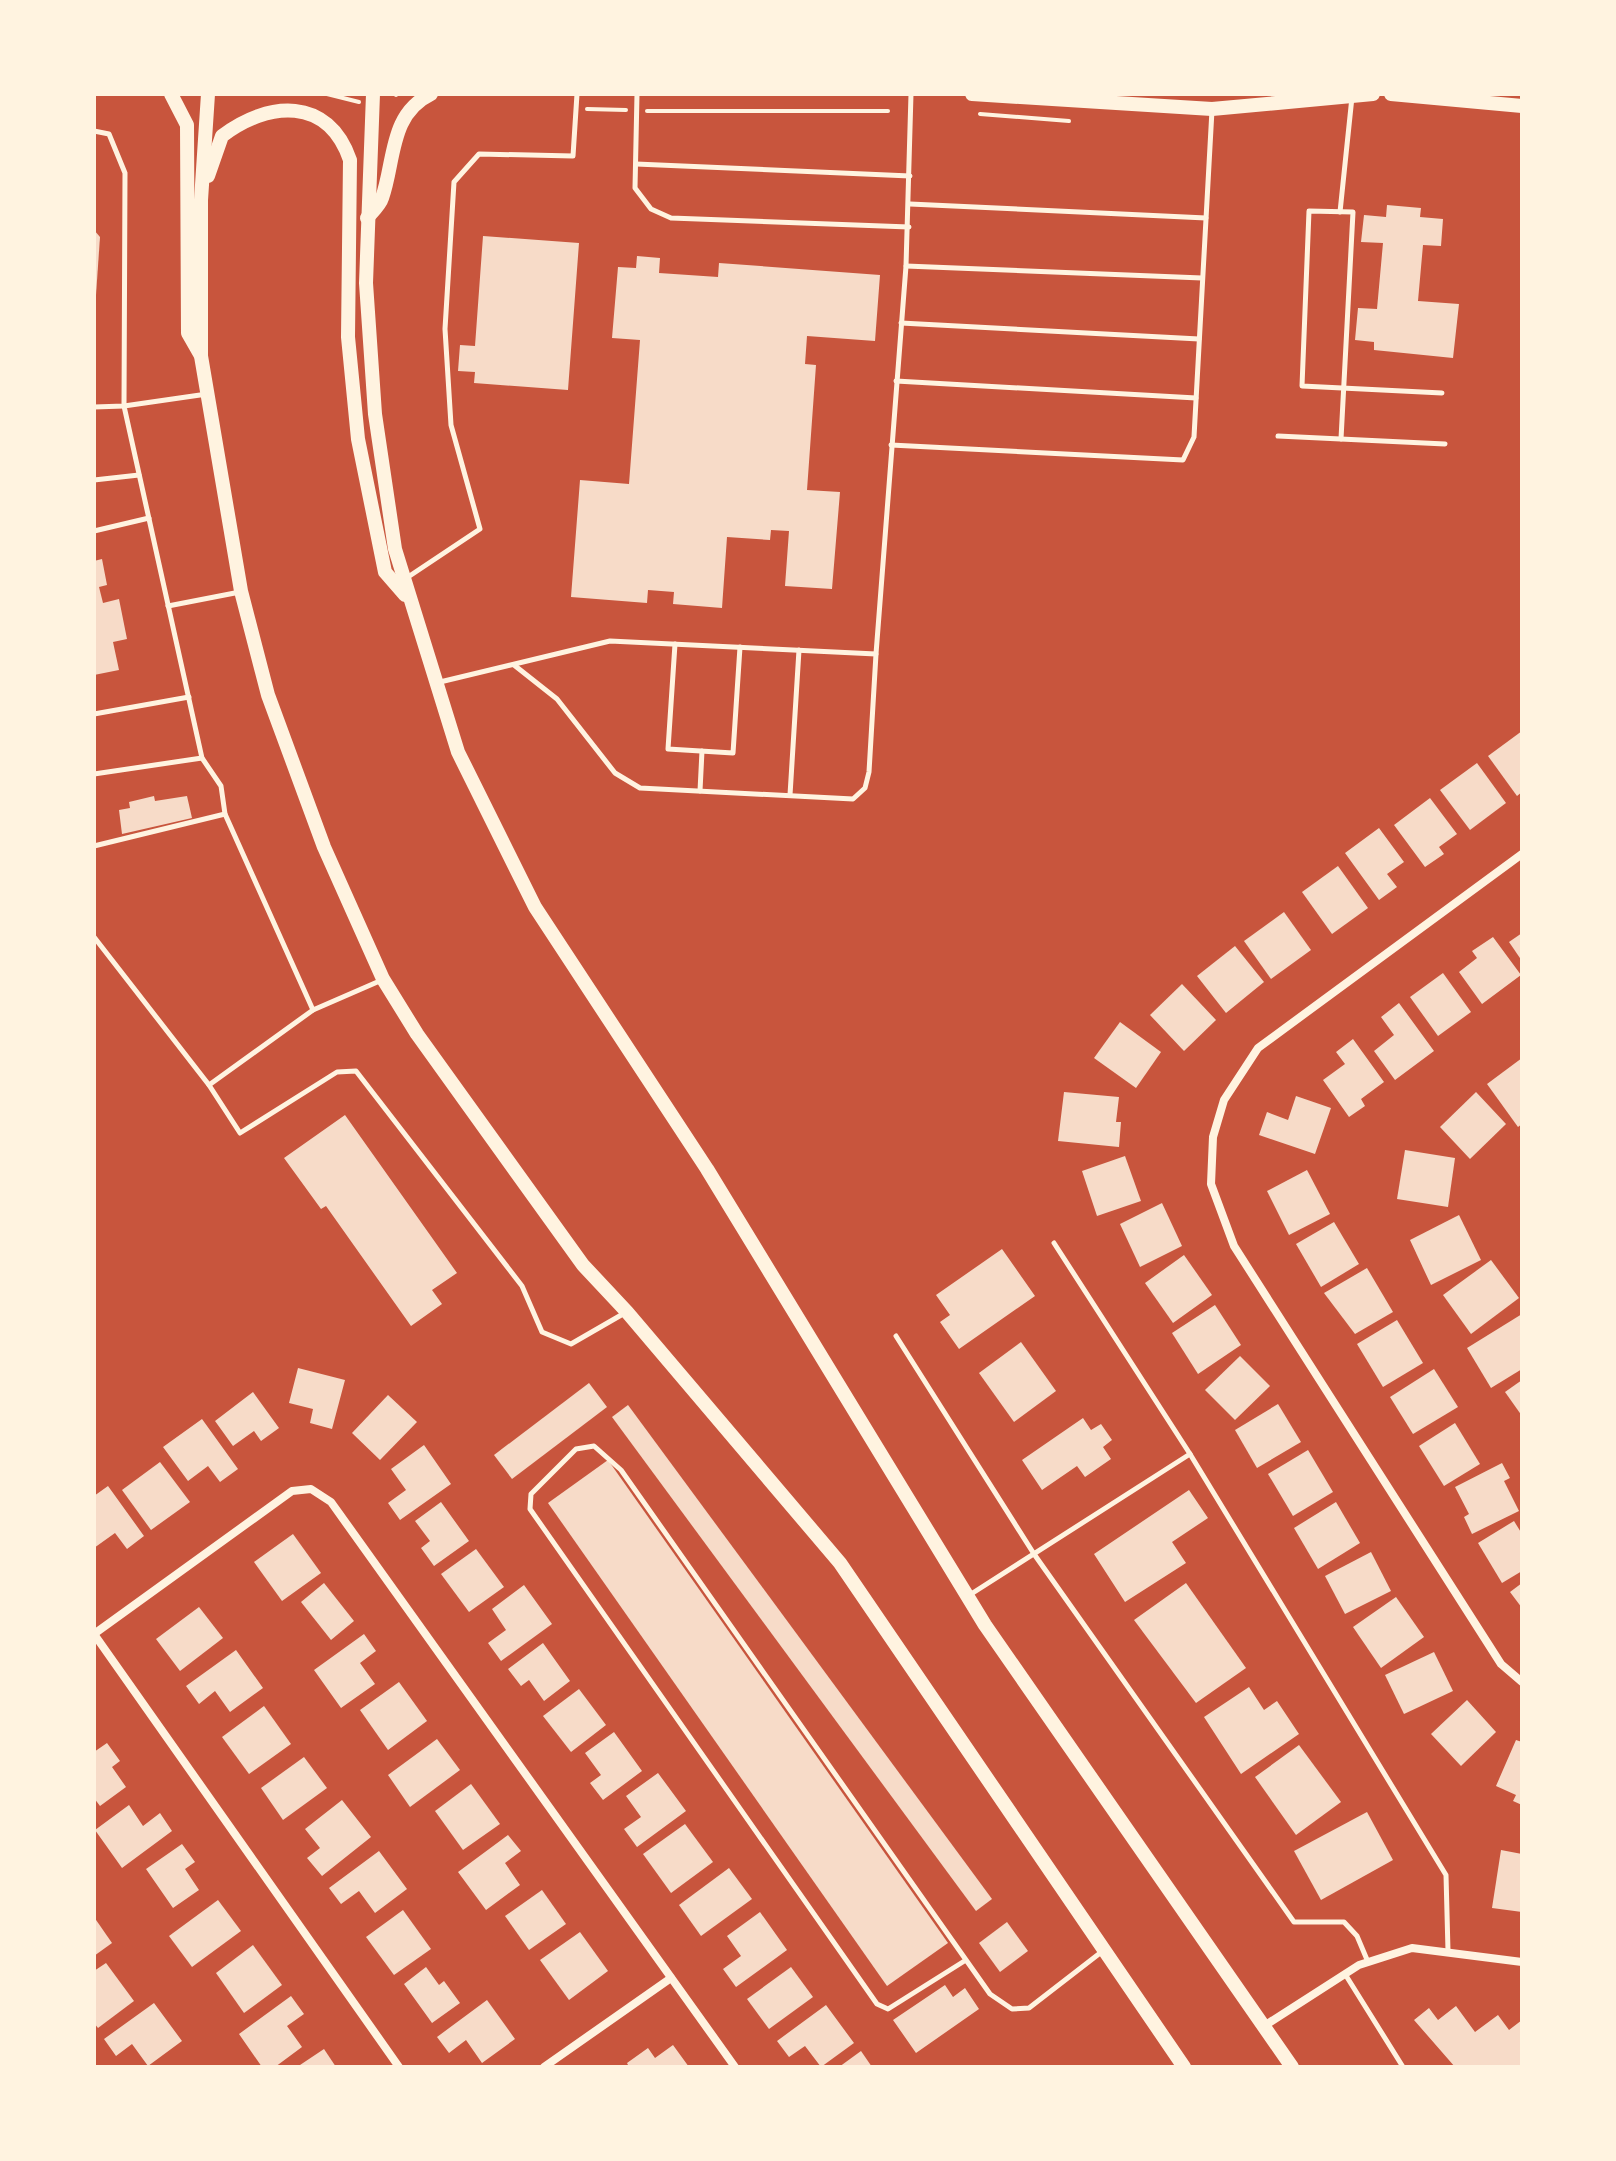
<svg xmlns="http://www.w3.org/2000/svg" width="1616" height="2161" font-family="Helvetica,sans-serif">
  <rect width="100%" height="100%" fill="#c8553d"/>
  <g fill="#f7dbc8">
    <polygon points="1387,205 1421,208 1420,217 1443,219 1441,246 1423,245 1418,301 1459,304 1453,358 1374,350 1374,342 1355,340 1358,308 1377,309 1383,243 1361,242 1364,215 1386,217"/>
    <polygon points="94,230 100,237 96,295 94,294"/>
    <polygon points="483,236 579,243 568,390 474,383 475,372 458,371 460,345 475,346"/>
    <polygon points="637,256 660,258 659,273 718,277 719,263 880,275 875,341 807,336 805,364 816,365 807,490 840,492 832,589 785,586 789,531 771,530 770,540 727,537 722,608 673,604 674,592 648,590 647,603 571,597 580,480 629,484 640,340 612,338 618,267 636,268"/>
    <polygon points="102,559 107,585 99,587 103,603 119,599 127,639 113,642 119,670 94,675 94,561"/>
    <polygon points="1522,731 1522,792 1517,796 1488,756"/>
    <polygon points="1477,763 1506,803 1470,830 1440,790"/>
    <polygon points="154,796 155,801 187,796 192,818 122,834 119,810 130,808 129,802"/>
    <polygon points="1430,798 1457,834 1439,847 1444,854 1425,867 1394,825"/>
    <polygon points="1379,828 1404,862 1387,874 1397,887 1379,900 1345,853"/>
    <polygon points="1338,866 1368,908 1332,934 1302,892"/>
    <polygon points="1284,912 1311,950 1271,979 1244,941"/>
    <polygon points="1522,933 1522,961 1509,942"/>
    <polygon points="1493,937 1521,975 1482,1004 1459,972 1477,958 1472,951"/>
    <polygon points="1235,946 1264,982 1226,1013 1197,976"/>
    <polygon points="1443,973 1471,1012 1438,1036 1410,997"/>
    <polygon points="1182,984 1216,1020 1184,1051 1150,1015"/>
    <polygon points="1399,1003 1434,1051 1395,1080 1374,1051 1394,1035 1381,1017"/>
    <polygon points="1120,1022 1161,1052 1136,1088 1094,1058"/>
    <polygon points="1353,1039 1384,1082 1361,1099 1365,1106 1349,1117 1323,1080 1345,1064 1336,1052"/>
    <polygon points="1522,1058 1522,1124 1518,1127 1487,1084"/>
    <polygon points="1064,1092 1119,1097 1116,1122 1121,1122 1119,1147 1058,1141"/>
    <polygon points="1476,1092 1506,1124 1470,1159 1440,1127"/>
    <polygon points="1296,1096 1331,1108 1315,1154 1259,1135 1267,1112 1288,1120"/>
    <polygon points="345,1115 457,1273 432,1290 442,1304 411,1326 326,1206 321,1209 284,1158"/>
    <polygon points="1405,1150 1455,1158 1448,1207 1397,1199"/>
    <polygon points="1125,1156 1141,1201 1097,1216 1082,1171"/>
    <polygon points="1307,1170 1330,1214 1289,1235 1267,1191"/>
    <polygon points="1162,1203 1182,1246 1140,1267 1120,1224"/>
    <polygon points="1459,1215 1481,1260 1431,1285 1410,1240"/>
    <polygon points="1334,1222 1359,1264 1321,1287 1296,1244"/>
    <polygon points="1002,1249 1035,1296 959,1349 940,1322 950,1315 936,1295"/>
    <polygon points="1184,1255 1212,1295 1173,1323 1145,1283"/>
    <polygon points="1491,1260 1519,1298 1471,1334 1443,1295"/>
    <polygon points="1367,1268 1393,1312 1355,1334 1324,1293"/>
    <polygon points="1215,1305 1241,1345 1198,1374 1172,1333"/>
    <polygon points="1522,1314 1522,1369 1491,1388 1467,1348"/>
    <polygon points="1397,1320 1423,1363 1383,1387 1357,1344"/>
    <polygon points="1021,1342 1056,1391 1014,1422 979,1373"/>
    <polygon points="1240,1356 1270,1386 1235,1420 1205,1390"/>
    <polygon points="298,1368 345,1380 332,1429 310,1423 313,1409 289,1403"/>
    <polygon points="1434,1369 1458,1407 1413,1434 1390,1397"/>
    <polygon points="1522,1380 1522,1416 1505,1392"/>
    <polygon points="589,1383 607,1407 512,1479 494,1455"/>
    <polygon points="253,1392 279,1428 261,1441 254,1431 233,1446 215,1421"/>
    <polygon points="388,1395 417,1422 380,1460 352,1433"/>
    <polygon points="1278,1404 1301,1442 1257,1468 1235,1430"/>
    <polygon points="628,1405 992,1899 976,1911 612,1417"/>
    <polygon points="1083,1418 1091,1430 1101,1424 1112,1440 1103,1447 1111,1459 1085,1477 1077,1466 1042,1490 1022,1460"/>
    <polygon points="202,1419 238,1469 220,1482 208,1466 188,1481 163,1447"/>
    <polygon points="1455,1423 1480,1464 1444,1486 1419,1446"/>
    <polygon points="424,1445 451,1484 400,1520 388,1503 406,1490 391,1469"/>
    <polygon points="1308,1450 1333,1492 1293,1516 1268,1474"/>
    <polygon points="608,1460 948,1943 887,1986 548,1503"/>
    <polygon points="160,1462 190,1502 151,1530 122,1490"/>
    <polygon points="1502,1463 1510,1478 1504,1481 1519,1511 1472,1534 1464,1517 1469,1514 1455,1487"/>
    <polygon points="108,1486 144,1536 127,1549 115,1533 94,1548 94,1496"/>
    <polygon points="1189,1490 1208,1518 1172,1542 1186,1563 1125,1602 1094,1554"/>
    <polygon points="441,1502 469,1541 434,1566 421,1548 430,1541 415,1521"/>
    <polygon points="1336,1502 1360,1543 1318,1569 1294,1528"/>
    <polygon points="1514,1521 1522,1534 1522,1571 1502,1583 1478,1543"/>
    <polygon points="293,1534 321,1573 282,1601 254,1562"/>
    <polygon points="476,1549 504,1587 469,1612 441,1574"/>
    <polygon points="1371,1552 1391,1591 1345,1614 1325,1576"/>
    <polygon points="324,1583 354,1621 331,1640 301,1602"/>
    <polygon points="1186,1583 1246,1668 1196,1703 1134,1620"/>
    <polygon points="1522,1583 1522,1608 1510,1592"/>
    <polygon points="524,1585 552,1624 501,1661 488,1643 506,1630 492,1609"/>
    <polygon points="1396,1597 1424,1637 1381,1668 1353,1627"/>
    <polygon points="199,1607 223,1638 180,1671 156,1639"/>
    <polygon points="364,1634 376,1651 360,1663 375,1684 341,1708 314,1670"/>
    <polygon points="543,1643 570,1681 544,1701 529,1680 521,1686 508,1669"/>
    <polygon points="236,1650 263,1688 230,1712 215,1691 199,1704 186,1686"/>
    <polygon points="1434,1652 1453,1691 1404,1714 1385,1675"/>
    <polygon points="399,1682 427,1721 388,1750 360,1710"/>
    <polygon points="1249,1687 1264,1710 1277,1701 1299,1734 1241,1774 1204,1717"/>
    <polygon points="579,1689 606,1725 571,1752 543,1716"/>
    <polygon points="1467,1700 1496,1732 1461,1766 1431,1734"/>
    <polygon points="264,1706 291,1744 249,1774 222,1737"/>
    <polygon points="614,1732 642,1771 603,1800 590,1783 601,1775 585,1753"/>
    <polygon points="437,1739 460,1770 410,1807 388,1775"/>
    <polygon points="1516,1740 1522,1742 1522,1805 1513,1801 1516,1795 1496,1786"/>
    <polygon points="107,1743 120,1761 112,1767 126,1787 100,1806 94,1798 94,1752"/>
    <polygon points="1299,1745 1341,1802 1296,1835 1255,1777"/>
    <polygon points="304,1757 327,1788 283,1820 261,1788"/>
    <polygon points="658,1773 686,1811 637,1847 624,1829 641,1817 626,1796"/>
    <polygon points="471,1784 500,1824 463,1850 435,1811"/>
    <polygon points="342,1800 371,1837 322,1876 307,1858 320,1848 305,1829"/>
    <polygon points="129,1805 143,1826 160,1813 172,1831 122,1868 95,1830"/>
    <polygon points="1367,1812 1393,1860 1321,1900 1294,1851"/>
    <polygon points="685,1824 713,1862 671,1893 643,1854"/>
    <polygon points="508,1835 521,1851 505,1863 520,1885 486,1910 458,1872"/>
    <polygon points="182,1844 195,1862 185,1869 199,1890 173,1908 146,1869"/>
    <polygon points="1501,1850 1522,1854 1522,1912 1492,1908"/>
    <polygon points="379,1851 407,1889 375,1913 359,1891 341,1904 329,1888"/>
    <polygon points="729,1868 752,1899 701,1936 679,1905"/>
    <polygon points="542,1890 566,1924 529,1950 505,1916"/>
    <polygon points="218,1900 241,1931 192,1967 169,1936"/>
    <polygon points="403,1910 431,1949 394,1975 366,1937"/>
    <polygon points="760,1912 787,1950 736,1987 723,1969 741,1956 727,1936"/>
    <polygon points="94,1917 112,1943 94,1956"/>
    <polygon points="1007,1922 1028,1951 1000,1972 979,1943"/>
    <polygon points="580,1932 608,1971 569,2000 540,1960"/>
    <polygon points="253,1945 282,1985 244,2013 216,1973"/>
    <polygon points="106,1963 134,2001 98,2028 94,2023 94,1971"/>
    <polygon points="426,1967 439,1985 444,1981 460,2003 432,2023 404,1984"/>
    <polygon points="791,1967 813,1997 769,2029 747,1999"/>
    <polygon points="945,1985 953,1997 965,1988 979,2009 916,2053 893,2020"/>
    <polygon points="291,1996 304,2014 287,2026 302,2047 275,2067 262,2067 239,2034"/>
    <polygon points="487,2000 515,2039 482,2063 466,2040 449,2053 437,2037"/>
    <polygon points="154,2003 182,2041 148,2066 132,2044 116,2056 104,2039"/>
    <polygon points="826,2005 854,2043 821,2067 805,2046 789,2057 777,2041"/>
    <polygon points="1456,2006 1475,2032 1498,2015 1509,2030 1522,2020 1522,2067 1455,2067 1414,2020 1429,2008 1438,2020"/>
    <polygon points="673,2045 689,2067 629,2067 627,2063 648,2048 655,2058"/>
    <polygon points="324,2049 336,2067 301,2067 300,2065"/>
    <polygon points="861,2051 872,2067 839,2067"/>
  </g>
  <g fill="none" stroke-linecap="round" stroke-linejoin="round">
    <g stroke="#fff3e0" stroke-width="4">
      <polyline points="327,94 359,102"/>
      <polyline points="396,95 396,94"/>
      <polyline points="587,109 626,110"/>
      <polyline points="647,111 888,111"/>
      <polyline points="980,114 1069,121"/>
    </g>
    <g stroke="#fff3e0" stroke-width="5">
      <polyline points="637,94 635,188 651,209 671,218 909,227"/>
      <polyline points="94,131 109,134 125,173 124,406 94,407"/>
      <polyline points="636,164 910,176"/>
      <polyline points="910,204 1206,218"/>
      <polyline points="1340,212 1352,97"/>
      <polyline points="906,266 1202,278"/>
      <polyline points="901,323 1199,339"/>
      <polyline points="896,381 1196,398"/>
      <polyline points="207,394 124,406 202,758 221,786 225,814 313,1010 209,1085 240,1133 337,1072 356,1071 522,1286 542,1332 571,1344 623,1314"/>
      <polyline points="1278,436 1445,444"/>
      <polyline points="1341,439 1353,212 1309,211 1302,386 1442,393"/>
      <polyline points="891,445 1183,460 1194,437 1212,110"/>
      <polyline points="94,480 139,475"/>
      <polyline points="94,531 149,518"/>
      <polyline points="408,577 480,529 451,425 445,329 454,182 479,154 573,156 577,94"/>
      <polyline points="168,606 240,592"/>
      <polyline points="675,644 668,749 733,753 740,647"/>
      <polyline points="514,665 557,699 615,773 640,788 853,799 865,788 869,772 876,654"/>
      <polyline points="440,682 610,641 876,654 906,266 911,94"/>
      <polyline points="94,714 189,697"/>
      <polyline points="94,774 202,758"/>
      <polyline points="700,791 702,751"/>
      <polyline points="790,795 799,650"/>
      <polyline points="94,846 225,814"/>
      <polyline points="94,937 209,1085"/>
      <polyline points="313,1010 382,980"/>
      <polyline points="1054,1243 1190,1454 1446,1875 1448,1951"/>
      <polyline points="896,1336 1034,1554 1294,1922 1344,1922 1357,1936 1368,1962"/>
      <polyline points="968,1596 1190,1454"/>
      <polyline points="966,1960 888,2009 877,2004 530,1509 531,1494 576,1449 594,1446 621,1470 990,1994 1012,2009 1029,2008 1104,1950"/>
      <polyline points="1345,1974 1403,2067"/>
    </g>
    <g stroke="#fff3e0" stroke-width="8">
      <polyline points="1522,854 1258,1048 1224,1100 1213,1137 1211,1184 1234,1246 1501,1664 1522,1682"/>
      <polyline points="94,1634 292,1491 311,1489 331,1502 735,2067"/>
      <polyline points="94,1634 399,2067"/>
      <polyline points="1264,2026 1359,1965 1412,1948 1522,1962"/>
      <polyline points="544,2067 671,1978"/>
    </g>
    <g stroke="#fff3e0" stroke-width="14">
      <polyline points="171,94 187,125 188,333 200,354"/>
      <polyline points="208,94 201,200 201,356 241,591 268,695 324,847 383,979 417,1034 583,1265 627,1312 840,1563 1184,2067"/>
      <polyline points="373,94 366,283 375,414 395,549 458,752 535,907 707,1169 985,1625 1292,2067"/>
      <polyline points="972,94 1212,109 1373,94"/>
      <polyline points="1391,94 1522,106"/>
      <path d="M208 176 222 136C268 101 328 96 350 160L348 337 358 439 385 572 405 595"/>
      <path d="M367 218C372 212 380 205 382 198 395 162 389 114 431 94"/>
    </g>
  </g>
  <rect width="1616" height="2161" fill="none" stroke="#fff3e0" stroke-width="192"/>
</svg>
